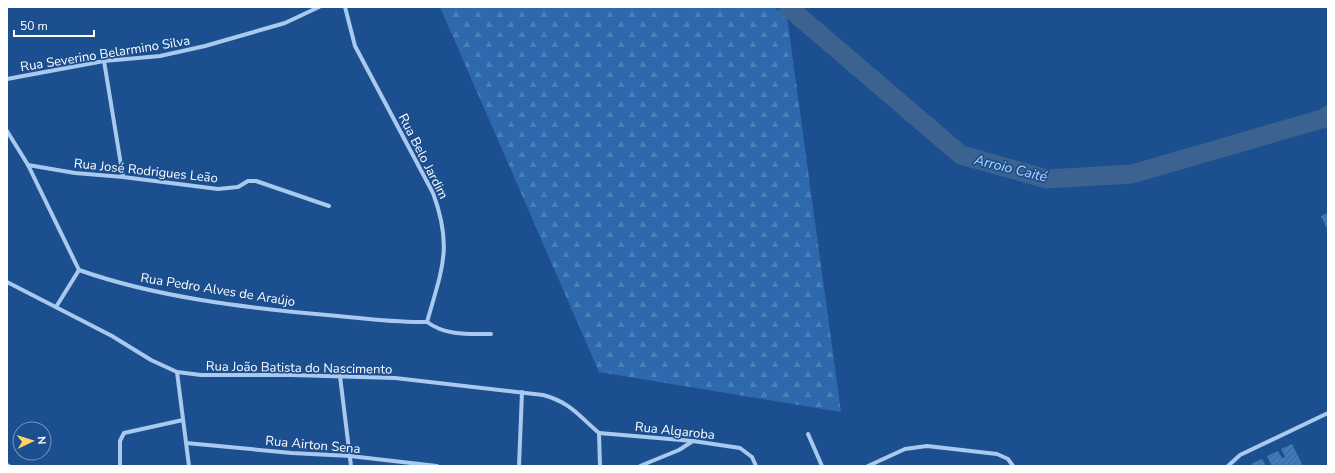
<svg xmlns="http://www.w3.org/2000/svg" width="1335" height="473" font-family="'Nunito Sans',sans-serif">
  <defs>
    <pattern id="forest-firs" width="22" height="20" patternUnits="userSpaceOnUse"><rect width="22" height="20" fill="#2e69ad"/><path d="M5 1l3.5 6h-7zM16 11l3.5 6h-7z" fill="#4d80b9"/></pattern>
    <pattern id="building-hatch" width="6" height="6" patternUnits="userSpaceOnUse"><rect width="6" height="6" fill="#4478b7"/><path d="M-1 1l2-2M0 6l6-6M5 7l2-2" fill="none" stroke="#486282"/></pattern>
  </defs>
  <rect width="100%" height="100%" fill="#1b4f8f"/>
  <polygon fill="url(#forest-firs)" points="440,7 774,7 787,17 841,412 599,372"/>
  <g fill="none" stroke-linecap="round" stroke-linejoin="round">
    <polyline stroke="#3c6290" stroke-width="19" points="788,7 961,155 1047,179 1132,174 1325,118 1328,115"/>
  </g>
  <g fill="url(#building-hatch)">
    <polygon points="1328,213 1328,231 1321,216"/>
    <polygon points="1292,444 1303,466 1272,466 1267,456 1278,451 1282,458 1285,457 1281,449"/>
    <polygon points="1262,459 1266,466 1252,466 1251,464"/>
  </g>
  <g fill="none" stroke-linecap="round" stroke-linejoin="round">
    <g stroke="#a9c9ee" stroke-width="4">
      <path d="M345 7 355 46 433 193C453 247 442 269 427 322"/>
      <polyline points="104,61 123,177"/>
      <polyline points="7,79 104,61 160,56 205,46 285,23 319,7"/>
      <path d="M7 131 28 165 79 270C155 297 246 308 327 315 361 318 394 323 427 322"/>
      <polyline points="28,165 75,173 123,177 218,189 238,187 248,181 256,181 329,206"/>
      <path d="M7 282 112 336 151 360 177 372 201 375H291L395 378 543 395C570 402 579 416 599 433"/>
      <polyline points="56,307 79,270"/>
      <path d="M427 322C446 336 469 334 491 334"/>
      <polyline points="177,372 189,466"/>
      <polyline points="340,376 351,466"/>
      <polyline points="599,433 693,441 740,448 752,457 756,466"/>
      <polyline points="599,433 600,466"/>
      <polyline points="808,434 822,466"/>
      <polyline points="186,443 292,453 350,456 437,466"/>
      <polyline points="7,465 9,466"/>
      <polyline points="120,466 120,441 124,433 183,420"/>
      <polyline points="519,466 522,392"/>
      <polyline points="640,466 679,450 693,441"/>
      <polyline points="868,466 905,449 927,446 997,454 1008,459 1013,466"/>
      <polyline points="1228,466 1240,455 1328,413"/>
    </g>
  </g>
  <g text-anchor="middle" stroke-width="3.5" stroke-linejoin="round" paint-order="stroke">
    <g font-size="13" fill="#fff" stroke="#1b4f8f">
      <text transform="translate(105 53) rotate(-9)" y="5">Rua Severino Belarmino Silva</text>
      <text transform="translate(424 156) rotate(63)" y="5">Rua Belo Jardim</text>
      <text transform="translate(146 170) rotate(6)" y="5">Rua José Rodrigues Leão</text>
      <text transform="translate(218 289) rotate(9)" y="5">Rua Pedro Alves de Araújo</text>
      <text transform="translate(299 367) rotate(1)" y="5">Rua João Batista do Nascimento</text>
      <text transform="translate(675 430) rotate(6)" y="5">Rua Algaroba</text>
      <text transform="translate(313 444) rotate(5)" y="5">Rua Airton Sena</text>
    </g>
    <g font-size="14" font-style="italic" fill="#b5d3f5" stroke="#1b4f8f">
      <text transform="translate(1011 168) rotate(14)" y="5">Arroio Caité</text>
    </g>
  </g>
  <rect width="1335" height="473" fill="none" stroke="#ffffff" stroke-width="16"/>
  <g transform="translate(32 441) rotate(86)"><circle r="19" fill="#1b4f8f" stroke="#7695bc"/>
  <path d="M0-3L7 15L0 10L-7 15Z" fill="#ffd166"/>
  <text y="-6" font-size="11" font-weight="bold" text-anchor="middle" fill="#ffffff">N</text>
  </g>
  <path d="M14 30v6h80v-6" fill="none" stroke="#ffffff" stroke-width="2"/>
  <text x="20" y="30" font-size="12" fill="#ffffff" stroke="#1b4f8f" stroke-width="3" paint-order="stroke">50 m</text>
</svg>
